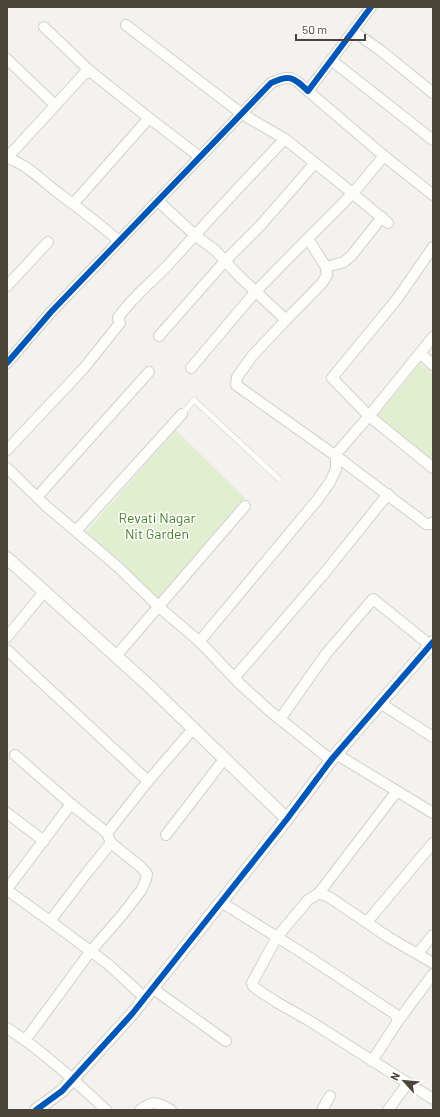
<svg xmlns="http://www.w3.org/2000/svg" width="440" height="1117" font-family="Barlow,sans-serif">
  <rect width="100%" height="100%" fill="#f4f2ee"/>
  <g fill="#e1eecf">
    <polygon points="420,363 433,374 433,462 377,416"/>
    <polygon points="176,430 245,498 159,600 86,532"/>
  </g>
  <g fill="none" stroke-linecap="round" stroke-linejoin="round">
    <g stroke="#d2d0cb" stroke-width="6">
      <polyline id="service" points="182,414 194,400 279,479"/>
    </g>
    <g stroke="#d2d0cb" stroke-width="12">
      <g id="minor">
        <polyline points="126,25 242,114 285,139 340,183 388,223"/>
        <polyline points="44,27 91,72"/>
        <polyline points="353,31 380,50 433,93"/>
        <polyline points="7,59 55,105"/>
        <polyline points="331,60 433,140"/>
        <polyline points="308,91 384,156 433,195"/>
        <polyline points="7,158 84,74 91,72 149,118"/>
        <path d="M7 158C24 163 40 178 53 189 76 206 98 223 119 241"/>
        <polyline points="158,201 195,235 216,251 238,275 286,320 253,355 237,377 236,385 336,456 426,524 432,524 433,522"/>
        <polyline points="73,204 149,118 200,157"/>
        <polyline points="433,247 397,299 332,378 369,416 433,468"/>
        <polyline points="326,267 344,262 352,255 382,217"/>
        <polyline points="7,286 48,242"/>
        <polyline points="286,320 322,283 327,275 326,267 308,239"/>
        <polyline points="159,336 225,261 259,227 315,163"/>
        <polyline points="420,353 433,365"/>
        <path d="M7 363 51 312 271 83C290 74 293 77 308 91L371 7"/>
        <polyline points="191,368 256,291 353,193 384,156"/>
        <path d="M7 450 84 368 120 323 118 318C131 298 151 283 168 265 206 223 245 180 285 139"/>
        <polyline points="7,468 46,506 118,567 159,607 201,643 240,684 271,712 331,760"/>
        <polyline points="37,497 149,372"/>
        <polyline points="76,531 182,414"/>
        <polyline points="7,637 44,592"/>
        <polyline points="199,642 318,499 330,482 336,469 336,454 369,416 433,337"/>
        <polyline points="7,650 148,781"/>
        <polyline points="116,656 245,506"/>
        <polyline points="234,678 322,576 388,494"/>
        <polyline points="380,703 433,737"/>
        <polyline points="280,719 326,654 373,599 430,645"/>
        <polyline points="336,754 433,813"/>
        <polyline points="15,755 71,804 107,833"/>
        <polyline points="7,813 44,841"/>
        <polyline points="166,835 225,758"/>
        <polyline points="7,889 71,804"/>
        <polyline points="7,890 50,921 86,874 111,843"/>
        <polyline points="319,893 397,791"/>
        <polyline points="221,902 304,954 395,1014 398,1021 372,1061"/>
        <polyline points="50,921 109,965 145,998"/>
        <polyline points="367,922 433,843"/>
        <polyline points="418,953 433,935"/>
        <polyline points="433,963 388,937 329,897 319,893 308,900 277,937 252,983 253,986 258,990 278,1003 308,1020 433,1099"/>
        <polyline points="152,988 226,1041"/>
        <polyline points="398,1021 433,974"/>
        <path d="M7 1028C43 1051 75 1081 106 1110"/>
        <polyline points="26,1039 90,952 123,914 142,889 146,879 147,874 141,867 111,843 107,833 148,781 193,729"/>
        <path d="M140 1110C153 1100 157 1102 171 1110"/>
        <polyline points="322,1110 330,1096"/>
        <polyline points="388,1110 408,1083"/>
      </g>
    </g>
    <g stroke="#d2d0cb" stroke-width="14">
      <g id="tertiary">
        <polyline points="7,558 147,684 287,819"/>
        <polyline points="36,1110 62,1091 132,1014 287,819 331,760 433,642"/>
      </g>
    </g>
    <use href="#service" stroke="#fdfdfc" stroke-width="5"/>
    <use href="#minor" stroke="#fdfdfc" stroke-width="10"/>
    <use href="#tertiary" stroke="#fdfdfc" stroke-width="12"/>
    <g stroke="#fff" stroke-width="8">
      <g id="cycleway">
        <path d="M7 363 51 312 271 83C290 74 293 77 308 91L371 7"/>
        <polyline points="36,1110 62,1091 132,1014 287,819 331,760 433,642"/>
      </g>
    </g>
    <use href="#cycleway" stroke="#0057b8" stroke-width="6"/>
  </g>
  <g text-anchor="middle" stroke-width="3" stroke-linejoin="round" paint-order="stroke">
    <g font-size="14" fill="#4a7f2a" stroke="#fff">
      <text x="157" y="523">Revati Nagar<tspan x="157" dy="16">Nit Garden</tspan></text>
    </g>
  </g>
  <rect width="440" height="1117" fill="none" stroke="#4b4439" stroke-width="16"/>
  <g transform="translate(404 1081) rotate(297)" stroke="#ffffff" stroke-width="3" paint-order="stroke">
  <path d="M0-3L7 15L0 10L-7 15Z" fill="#4b4439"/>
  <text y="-6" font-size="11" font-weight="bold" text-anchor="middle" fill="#4b4439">N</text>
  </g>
  <path d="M296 34v6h69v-6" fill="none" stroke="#4b4439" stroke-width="2"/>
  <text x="302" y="34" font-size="12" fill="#4b4439" stroke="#ffffff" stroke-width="3" paint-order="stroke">50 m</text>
</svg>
